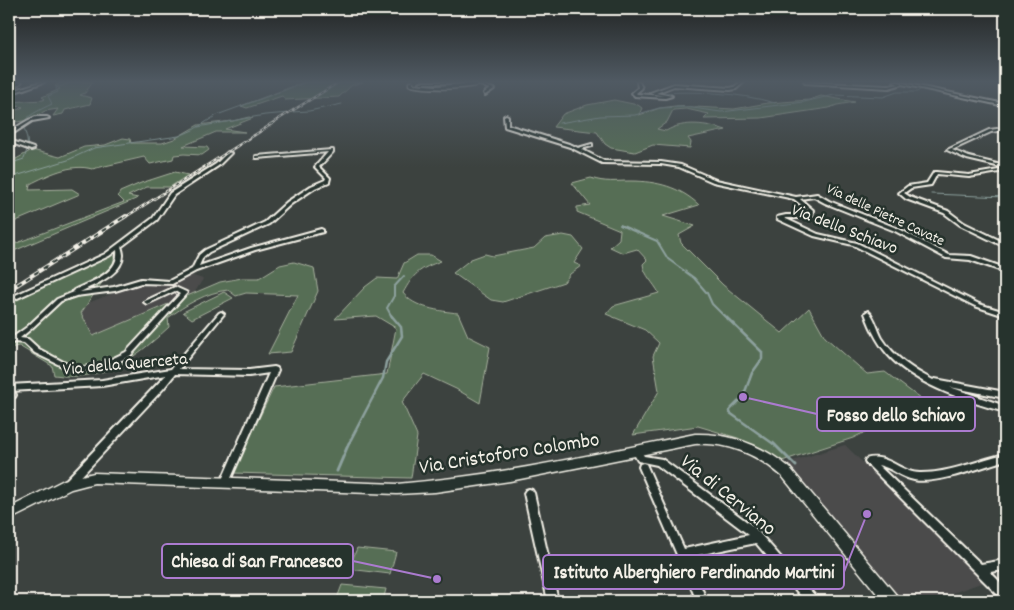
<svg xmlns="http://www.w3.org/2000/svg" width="1014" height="610" font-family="Dekko,sans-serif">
  <rect width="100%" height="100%" fill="#3c423f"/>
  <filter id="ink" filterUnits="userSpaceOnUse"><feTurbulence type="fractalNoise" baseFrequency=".02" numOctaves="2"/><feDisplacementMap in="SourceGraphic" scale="10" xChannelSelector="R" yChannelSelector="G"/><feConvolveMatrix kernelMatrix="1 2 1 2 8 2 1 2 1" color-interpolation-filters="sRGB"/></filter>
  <g filter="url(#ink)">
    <g fill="#4b4c4c">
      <polygon points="190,275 203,279 193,295 93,337 81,313 88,303 140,283 170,281"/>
      <polygon points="845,445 984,582 929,601 898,601 783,464"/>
    </g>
    <g fill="#576e54" stroke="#a6b09e">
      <polygon points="61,82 93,82 85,93 80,95 92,98 90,104 65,110 63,114 53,116 58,109 45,111 29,120 17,122 11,117 15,111 23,107 9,105 9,102 43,100 45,99 42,97 60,89 55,86"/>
      <polygon points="304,82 363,82 352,85 339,97 285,100 282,96 247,108 241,106"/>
      <path d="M821 96 855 102 837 105 829 108 761 118 704 119 709 114 686 109 673 110 667 122 657 129 666 131C684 120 708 124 726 130L688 138 691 142 690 148 653 145 635 152 611 148 605 144 597 132 553 127 563 114 587 105 614 100 638 105 642 108 639 115 660 108 675 106 734 109 768 103 809 100Z"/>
      <path d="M249 117 253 118 225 129 245 132H216L183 146 207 147 209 150 202 155 184 154 174 155 173 159 150 164 144 157 92 169C71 163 48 175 30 184L29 190 72 189 80 194 9 224V163L32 150 60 157 84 147 105 145 123 138 130 139 131 143H162L174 139 198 125 233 121Z"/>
      <polygon points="175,172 188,175 170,187 147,187 128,196 138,198 9,253 9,246 124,202 118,196 120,192 141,183"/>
      <path d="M591 178C605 183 616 181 630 181 657 181 680 187 699 205L663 216 695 226 679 235 681 243 723 285 782 333 809 308 825 337 867 374 885 372 925 402 853 438 782 461 738 438 698 426 633 435 659 391 653 356 659 343 645 330 606 314 613 306 659 293C654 283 644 275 643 264L647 260 637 249 623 253 610 247 619 239 620 230 577 212V207L590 205 572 183Z"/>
      <polygon points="563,235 573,237 583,249 574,263 581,266 570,274 564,282 503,302 491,300 453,273 471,259 485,254 493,256 534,248 545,238"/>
      <path d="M114 252V265L81 313 93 336 220 282 242 278H259L280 265 294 262 314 268 318 291 291 352 268 354 298 295 246 293 236 296 228 290C207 292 185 305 168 318L169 327C133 360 104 382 54 375L52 366 19 346 9 348V304Z"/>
      <path d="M417 255H431L441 261C419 269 414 273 403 293 414 308 440 311 458 313L468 336 490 347 480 403 456 389 424 374 402 402 417 436 411 478 233 473 274 387 387 374 396 328 376 316 335 319 365 287 377 278 397 279 404 263Z"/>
      <polygon points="224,292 233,298 192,319 183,312"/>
      <polygon points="357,548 396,552 390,574 349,569"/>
      <polygon points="342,585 386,589 383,601 336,601"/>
    </g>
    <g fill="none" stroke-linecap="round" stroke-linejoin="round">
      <g stroke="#8da19e" stroke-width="1">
        <polyline points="56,88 60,82"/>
        <path d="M656 93C697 91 736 92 775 103"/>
        <polyline points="292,112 309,111 342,104"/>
        <polyline points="559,123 600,116 635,115 659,108 685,107 721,112 804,102 834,95 883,97 897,92 917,92 921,89"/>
        <polyline points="198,127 265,115 289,113"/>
        <path d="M9 164 24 159C38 124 0 128 52 104L48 96 58 92 56 88 73 82"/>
        <polyline points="9,178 68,160 94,148 179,136 193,130 217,115 307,82"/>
        <polyline points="931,194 1005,197"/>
      </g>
      <g stroke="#8da19e" stroke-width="2">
        <polyline points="620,225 657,241 668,259 694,278 707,293 712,304 725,317"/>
        <polyline points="392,317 387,308 394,296 394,287 404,276"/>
      </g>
      <g stroke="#8da19e" stroke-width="2.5">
        <polyline points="724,315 762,352 762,359 752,373 743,397 730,410 730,413 775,445"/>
        <polyline points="348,445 383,378 386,362 402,336 401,327 391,315"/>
      </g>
      <g stroke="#8da19e" stroke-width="3">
        <polyline points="773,443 796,466"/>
        <polyline points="337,471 349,443"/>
      </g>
      <g stroke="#f4f1e8" stroke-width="4">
        <g id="street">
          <polygon points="41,82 44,82 9,94 9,92"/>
          <polygon points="420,82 460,82 459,83 421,83"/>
          <polygon points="484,82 487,82 483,85 494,89 485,95 484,93 490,89 480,85"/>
          <polygon points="637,82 639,82 642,88 636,93 637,94 664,96 650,93 674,84 730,88 734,87 741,82 744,82 736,89 730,90 674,86 656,93 672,96 665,98 635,96 632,93 638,88"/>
          <polygon points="804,82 889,86 899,84 894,82 898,82 1005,104 1005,106 902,84 889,88 805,83"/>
          <polygon points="506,115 508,116 508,125 572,145 578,148 592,144 592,146 581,149 604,161 661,162 681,165 716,180 796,197 817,194 829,201 899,229 949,255 971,256 1005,268 1005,272 970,260 946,258 895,231 825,203 814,197 800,199 813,210 812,216 802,218 784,218 818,234 857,243 979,304 1005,312 1005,316 975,306 853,245 814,236 777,219 777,217 786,215 802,215 808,214 808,210 794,199 713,182 679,167 661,164 602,163 570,147 505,127 504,116"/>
          <path d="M36 117H47L49 118 32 121 9 136V133C17 127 25 121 36 117Z"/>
          <polygon points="1005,128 1005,130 991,132 952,150 969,157 1005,166 1005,168 967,159 947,150 989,130"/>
          <polygon points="9,140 33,148 34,149 31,150 9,142"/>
          <path d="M332 150H333V152L319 167 330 178 329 182 315 188 291 204 269 224 209 252 203 257 199 266 251 248 321 229 323 230V232L255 250 196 271 172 284 141 283 115 291 76 296 61 301 31 329 20 338 28 339 39 349 71 366 83 367 99 365 126 352 180 294 175 291 147 304 144 302 145 301 175 287 186 292 187 293 186 294 130 356 103 369 83 371 70 370 35 353 24 343 14 342 9 345V340L27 327 57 299 74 292 73 291 74 290C90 282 120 273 117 250L109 256 11 301 9 302V298L105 254 153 218 170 193 216 164 228 152 231 153 218 166 174 195 157 220 121 247C122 248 123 254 123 255 123 274 94 285 80 292L114 287 141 279 169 281 192 269 199 255 205 250 265 222 287 202 311 186 325 180 326 178 315 167 328 152 257 158H256V156Z"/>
          <polygon points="1005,169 1005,171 969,177 937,174 931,185 911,188 904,193 910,197 948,211 964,223 1005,243 1005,247 960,225 944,213 906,199 899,193 908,186 927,183 934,172 936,172 969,175"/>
          <path d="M868 311C874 315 878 331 882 338 894 357 913 370 933 380L935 379 1005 392V398L950 387 1005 406V412C969 402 919 386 892 359 879 346 871 330 865 313Z"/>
          <polygon points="221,312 224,314 223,315 179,369 249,370 274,367 277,368 278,370 228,485 225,486 222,485 221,482 269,373 249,376 175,374 163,389 72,486 69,487 66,486 65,483 66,480 166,375 102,386 10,391 15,393 16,395 15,397 12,398 9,397 9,385 102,380 171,369 219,313"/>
          <polygon points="636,448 639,449 644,456 662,459 754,527 816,597 817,601 805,601 756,543 688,557 707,601 697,601 639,467 640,464 643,463 646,464 684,549 749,535 657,465 638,461 632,451 633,449"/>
          <path d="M1005 454V460C983 467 935 485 914 480 901 478 891 467 878 465L981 564 1005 560V570L990 572 1005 587V599L1001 598 866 463 865 461 866 459C887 452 901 474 921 473 950 473 978 460 1005 454Z"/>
          <polygon points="529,489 532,490 534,493 558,601 548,601 524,493 526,490"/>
        </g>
      </g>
      <g stroke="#f4f1e8" stroke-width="3">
        <g id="secondary">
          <polygon points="18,82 22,82 9,91 9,88"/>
          <path d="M409 82H413V84L437 86 489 82C472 90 430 90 411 86L409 85Z"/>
          <path d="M695 434C731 433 763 446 790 468L897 596 899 601H883L782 476C756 454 729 442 695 444L510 481 435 492 397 494 94 483 71 489 9 520V508L64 480 94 473 397 484C498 476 596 454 695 434Z"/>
        </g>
      </g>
      <use href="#street" fill="#26332d" fill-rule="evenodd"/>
      <use href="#secondary" fill="#26332d" fill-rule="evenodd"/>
      <g stroke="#f4f1e8" stroke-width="2.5">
        <g id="rail-far1">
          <polyline points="269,125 339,82"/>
          <polyline points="124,218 275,122"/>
        </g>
      </g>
      <g stroke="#f4f1e8" stroke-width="4">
        <polyline id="rail" points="9,290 126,216"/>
      </g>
      <use href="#rail-far1" stroke="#26332d" stroke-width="1" stroke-dasharray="3" stroke-linecap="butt"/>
      <use href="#rail" stroke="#26332d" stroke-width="2" stroke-dasharray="5" stroke-linecap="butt"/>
    </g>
  </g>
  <linearGradient id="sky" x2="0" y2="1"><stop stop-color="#212423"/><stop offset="0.49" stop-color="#505a63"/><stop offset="1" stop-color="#505a63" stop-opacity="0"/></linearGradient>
  <rect width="1014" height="167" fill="url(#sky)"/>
  <g text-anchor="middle" stroke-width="5" stroke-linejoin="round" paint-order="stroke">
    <g font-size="15" fill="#f4f1e8" stroke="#26332d">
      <text transform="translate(886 214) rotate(25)" y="5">Via delle Pietre Cavate</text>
    </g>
    <g font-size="18" fill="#f4f1e8" stroke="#26332d">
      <text transform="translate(845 228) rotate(21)" y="6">Via dello Schiavo</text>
      <text transform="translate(125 363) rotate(-5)" y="6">Via della Querceta</text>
    </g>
    <g font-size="21" fill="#f4f1e8" stroke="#26332d">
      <text transform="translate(509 452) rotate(-9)" y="7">Via Cristoforo Colombo</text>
      <text transform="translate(729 494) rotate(39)" y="7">Via di Cerviano</text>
    </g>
  </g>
  <path fill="none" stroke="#ab7bcf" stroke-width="2" d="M743 397L817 414M437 579L353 561M867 514L844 572"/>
  <g fill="#ab7bcf" stroke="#26332d" stroke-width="2">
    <circle cx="743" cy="397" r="5"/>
    <circle cx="437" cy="579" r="5"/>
    <circle cx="867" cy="514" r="5"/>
  </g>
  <g fill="#26332d" stroke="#ab7bcf" stroke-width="2">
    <rect x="817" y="397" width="158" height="34" rx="5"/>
    <rect x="162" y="544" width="191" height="34" rx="5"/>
    <rect x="543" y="555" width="301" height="34" rx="5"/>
  </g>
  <g font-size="19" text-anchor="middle" font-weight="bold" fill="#f4f1e8">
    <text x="896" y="421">Fosso dello Schiavo</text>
    <text x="257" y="567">Chiesa di San Francesco</text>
    <text x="694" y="578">Istituto Alberghiero Ferdinando Martini</text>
  </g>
  <rect width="1014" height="610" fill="none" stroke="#26332d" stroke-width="30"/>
  <rect x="15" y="15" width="984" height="580" fill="none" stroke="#f4f1e8" stroke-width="2" filter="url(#ink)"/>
</svg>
